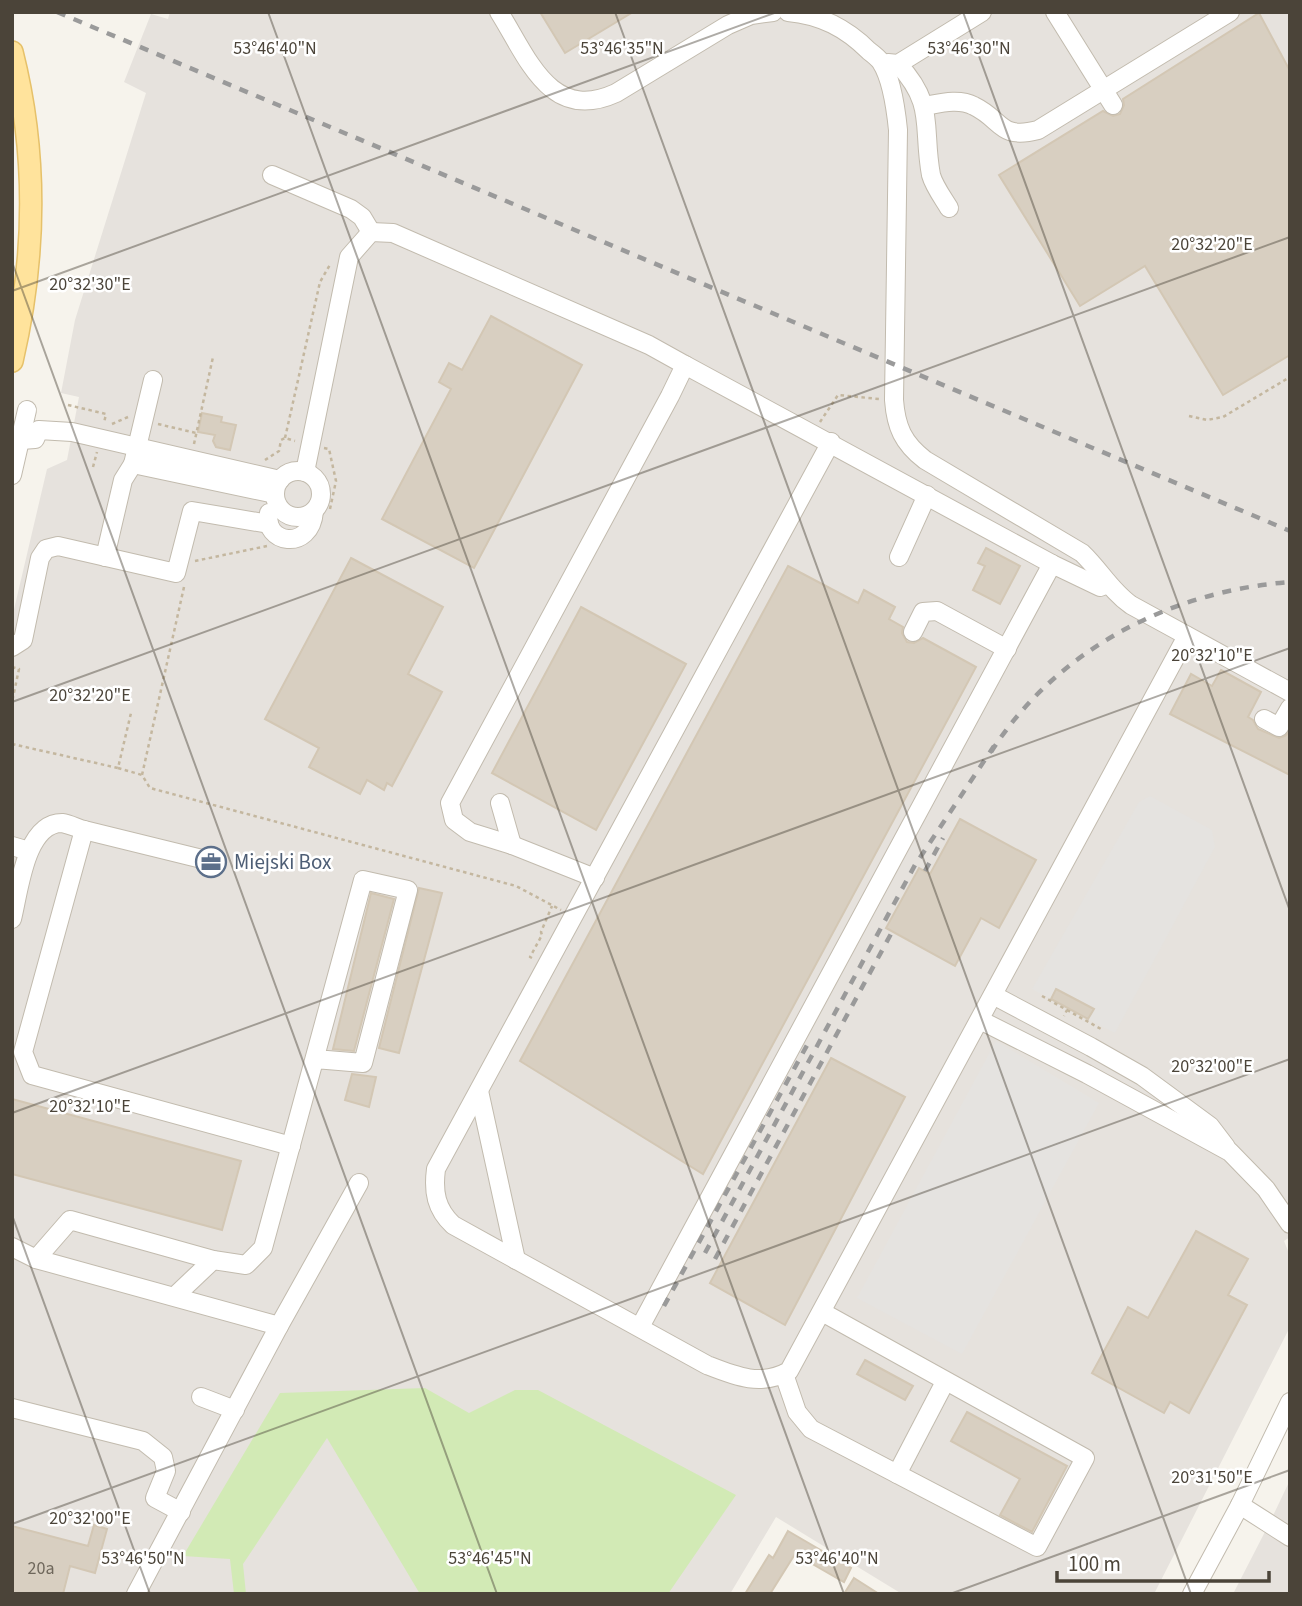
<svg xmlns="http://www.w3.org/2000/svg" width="1302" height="1606" font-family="'Source Sans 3',sans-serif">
  <rect width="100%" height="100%" fill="#f6f3ec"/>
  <g fill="#e6e2dd">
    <polygon points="170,12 1290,12 1290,1237 1284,1241 1290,1256 1290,1327 1154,1594 902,1594 776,1517 730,1594 12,1594 12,618 47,469 67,460 79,397 61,393 75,320 146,93 124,82 151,14 168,19"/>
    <polygon points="1290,1480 1290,1594 1233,1594 1269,1524"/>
  </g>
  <polygon fill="#d2eab5" points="425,1388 469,1413 515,1390 538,1390 736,1495 668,1594 420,1594 327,1438 243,1564 246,1594 234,1594 230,1559 183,1556 280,1393"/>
  <g fill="#e5e3e0">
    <polygon points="1150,796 1212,830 1215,847 1115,1033 1032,989 1139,802"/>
    <polygon points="996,1041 1099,1103 962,1354 857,1298"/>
  </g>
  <g fill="#d8cfc1" stroke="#d3c7b4" stroke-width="2">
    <polygon points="540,12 633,12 565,53"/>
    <polygon points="1259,13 1290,71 1290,355 1223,395 1145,266 1080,306 999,175 1103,111 1113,116 1120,114 1124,105 1123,99"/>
    <polygon points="491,316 582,365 474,568 382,519 451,389 439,382 449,363 462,370"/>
    <polygon points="202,413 222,417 221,422 236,425 230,450 216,447 213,441 215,435 198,432"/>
    <polygon points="986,548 1020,566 1000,604 973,590 985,566 978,563"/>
    <polygon points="351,558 443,607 408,674 442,692 392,786 387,783 384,790 367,780 360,794 309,767 319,748 265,719"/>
    <polygon points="788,566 858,603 864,590 895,607 889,619 903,627 902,633 907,642 914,643 923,638 976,667 703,1174 520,1061"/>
    <polygon points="581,607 686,664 596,830 492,773"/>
    <polygon points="1221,670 1261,692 1248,717 1253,720 1258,729 1279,738 1285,736 1290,731 1290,775 1170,714 1191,674 1212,686"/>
    <polygon points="960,819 1036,860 999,928 981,918 955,966 886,928 919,868 930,874"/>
    <polygon points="419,888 442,893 399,1053 379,1048"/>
    <polygon points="371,893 394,899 354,1051 333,1049"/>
    <polygon points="1056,989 1094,1009 1088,1019 1051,999"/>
    <polygon points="831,1058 905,1097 785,1325 710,1283"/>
    <polygon points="352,1074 376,1077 369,1107 345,1100"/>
    <polygon points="12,1099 241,1161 222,1230 12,1174"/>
    <polygon points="1196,1231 1248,1259 1228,1295 1247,1305 1189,1413 1170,1402 1164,1413 1092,1373 1128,1307 1148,1318"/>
    <polygon points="865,1360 913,1386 905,1400 857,1374"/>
    <polygon points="967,1412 1067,1466 1032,1532 1000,1515 1020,1479 951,1441"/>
    <polygon points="94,1525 107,1529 95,1573 70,1566 63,1594 12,1594 12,1526 88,1546"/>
    <polygon points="788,1531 851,1568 844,1582 795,1554 770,1594 745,1594 769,1555 773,1558"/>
    <polygon points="854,1578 879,1594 844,1594"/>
  </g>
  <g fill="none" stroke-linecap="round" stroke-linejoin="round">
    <g stroke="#c2bbae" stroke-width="20">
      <g id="minor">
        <path d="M499 12C528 58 550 123 616 93L728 25 751 15 773 12"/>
        <path d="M788 12C821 15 846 28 869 51 873 54 878 58 881 62 892 79 896 110 898 130L894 400C896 427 903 443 925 460L1082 553C1100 570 1111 591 1131 605L1290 692"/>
        <polyline points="1055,12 1113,105"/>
        <polyline points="888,63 898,64 982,12"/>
        <path d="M898 64C936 105 922 126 931 175 934 186 943 198 949 208"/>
        <path d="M925 106C941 103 959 98 974 106 1003 120 999 140 1038 130L1230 12"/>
        <polyline points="272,175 351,209 362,217 371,232"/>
        <polyline points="153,380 133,464 275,494"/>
        <polyline points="21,440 35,439 39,430 72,432 280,480"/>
        <path d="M831 442 436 1169C433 1192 436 1209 453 1225L707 1365C735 1376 761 1387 789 1371L1187 636"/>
        <circle cx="298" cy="494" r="23"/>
        <polyline points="305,472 349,257 371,232 393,233 649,345 685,365"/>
        <polyline points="12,475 27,410"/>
        <path d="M269 513C262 543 311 553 314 511"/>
        <polyline points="105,557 123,480 133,464"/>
        <polyline points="899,557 927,495"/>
        <polyline points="913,632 923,612 937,611 1007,649"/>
        <polyline points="12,647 23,640 40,558 46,549 58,546 176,573 192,511 269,524"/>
        <polyline points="1264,719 1279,727 1290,708"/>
        <polyline points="500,803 512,845"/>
        <polyline points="84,830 202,859"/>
        <polyline points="12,846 29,851"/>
        <polyline points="595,878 512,845 470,832 454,820 450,803 670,396 685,365 1052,564 1100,587 1108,584"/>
        <path d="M12 919C19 892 25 823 62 823 69 824 77 828 84 830L23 1052 32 1075 291 1146"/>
        <polyline points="993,995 1091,1047 1142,1076 1210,1126 1226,1147"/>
        <polyline points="980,1020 1087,1074 1230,1152 1266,1189 1290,1224"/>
        <polyline points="479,1091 516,1260"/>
        <polyline points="12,1247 36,1259 279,1326"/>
        <polyline points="36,1259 70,1220 213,1260 246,1265 263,1248 363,880 408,890 363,1063 315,1059"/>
        <polyline points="175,1296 213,1260"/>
        <polyline points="640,1327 1052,564"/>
        <polyline points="784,1374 797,1412 811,1429 1037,1547 1085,1458 822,1312"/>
        <polyline points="201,1397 235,1410"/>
        <polyline points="12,1408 143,1441 163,1457 166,1471 155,1498 181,1512"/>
        <polyline points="897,1474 945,1382"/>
        <polyline points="1240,1505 1290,1537"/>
        <polyline points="136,1594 279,1326 359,1183"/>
        <polyline points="1192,1594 1240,1505 1290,1402"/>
      </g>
    </g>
    <g stroke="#e6c16a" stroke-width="24">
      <path id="major" d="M12 52C38 155 36 258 12 361"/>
    </g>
    <g stroke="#c4b79f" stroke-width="2.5" stroke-dasharray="3.5 3.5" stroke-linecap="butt">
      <polyline points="68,405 106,414 104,423"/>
      <polyline points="1189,416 1207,420 1223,417 1290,377"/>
      <polyline points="820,422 838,395 879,399"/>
      <polyline points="112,424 128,417"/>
      <polyline points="158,424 196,433"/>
      <polyline points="285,438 320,282 331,263"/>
      <polyline points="194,444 213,357"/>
      <polyline points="324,448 329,449 336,481 330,509"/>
      <polyline points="265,460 279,451 281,440 285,438 295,441"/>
      <polyline points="93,467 97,452"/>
      <polyline points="195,561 267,546"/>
      <polyline points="184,587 142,775 150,788 516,886 561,910"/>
      <polyline points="12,667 19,669 12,702"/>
      <polyline points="12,744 118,768 131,713"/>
      <polyline points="118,768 142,775"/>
      <polyline points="532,958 530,957 542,935 541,932 552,906"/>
      <polyline points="1042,996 1067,1010 1064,1016"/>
      <polyline points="1067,1010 1101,1029"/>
    </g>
    <use href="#minor" stroke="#fff" stroke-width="18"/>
    <use href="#major" stroke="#ffe39c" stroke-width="21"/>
    <g stroke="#9a9a9a" stroke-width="4.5" stroke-dasharray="9 9" stroke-linecap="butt">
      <polyline points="57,12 1290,531"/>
      <path d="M991 752C1056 650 1170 591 1290 582"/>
      <polyline points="925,871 943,838"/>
      <polyline points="705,1253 915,865 994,746"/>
      <polyline points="715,1259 892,932"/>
      <polyline points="664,1306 811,1038"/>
    </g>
  </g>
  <path fill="none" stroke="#4b4439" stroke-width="2" stroke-opacity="0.45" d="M268 12 844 1594M615 12 1191 1594M963 12 1290 911M12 262 497 1594M12 291 777 12M12 702 1290 237M12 1113 1290 648M12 1215 150 1594M12 1524 1290 1059M950 1594 1290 1470"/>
  <defs>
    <g id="office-ring" transform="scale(1.575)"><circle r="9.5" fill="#fff" stroke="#5c6f8a" stroke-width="1.5"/><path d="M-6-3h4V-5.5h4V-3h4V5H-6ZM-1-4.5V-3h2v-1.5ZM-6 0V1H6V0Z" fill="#5c6f8a"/></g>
  </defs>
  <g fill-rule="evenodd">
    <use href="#office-ring" x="211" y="862"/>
  </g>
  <g text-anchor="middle" stroke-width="5" stroke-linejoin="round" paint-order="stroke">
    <g font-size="18" fill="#6e675b">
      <text x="41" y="1574">20a</text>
    </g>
    <g font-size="21" fill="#4e5e75" stroke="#fff" text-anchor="start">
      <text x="234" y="869">Miejski Box</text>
    </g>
  </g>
  <g font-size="18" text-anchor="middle" fill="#4b4439" stroke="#fff" stroke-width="5" stroke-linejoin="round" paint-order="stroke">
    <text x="275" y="54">53°46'40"N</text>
    <text x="622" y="54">53°46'35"N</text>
    <text x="969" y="54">53°46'30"N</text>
    <text x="1212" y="250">20°32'20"E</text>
    <text x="90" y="290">20°32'30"E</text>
    <text x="1212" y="661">20°32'10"E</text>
    <text x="90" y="701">20°32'20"E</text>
    <text x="1212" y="1072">20°32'00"E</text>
    <text x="90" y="1112">20°32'10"E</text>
    <text x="1212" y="1483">20°31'50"E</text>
    <text x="90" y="1524">20°32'00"E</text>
    <text x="143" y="1564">53°46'50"N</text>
    <text x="490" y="1564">53°46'45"N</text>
    <text x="837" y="1564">53°46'40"N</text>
  </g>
  <rect width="1302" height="1606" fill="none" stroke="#4b4439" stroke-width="28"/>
  <path d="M1057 1571v10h212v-10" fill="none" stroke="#4b4439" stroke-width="3.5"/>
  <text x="1068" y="1571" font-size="21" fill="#4b4439" stroke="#ffffff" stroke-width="5" paint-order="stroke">100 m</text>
</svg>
